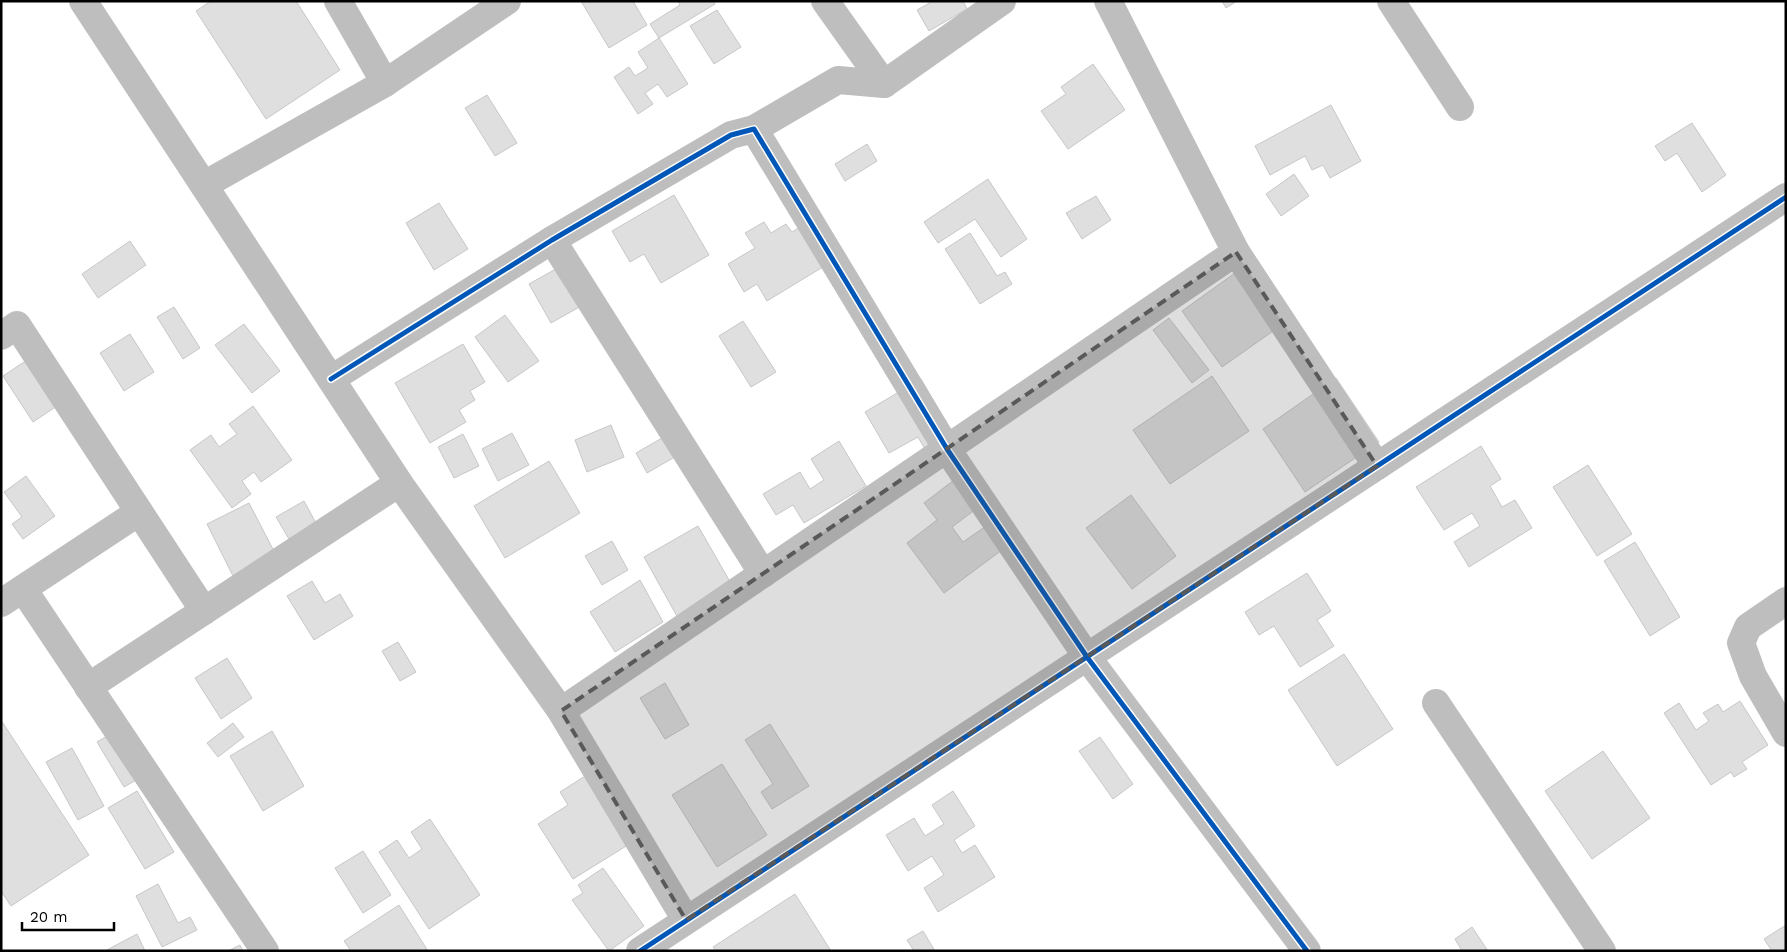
<svg xmlns="http://www.w3.org/2000/svg" width="1787" height="952" font-family="'Work Sans',sans-serif">
  <rect width="100%" height="100%" fill="#fff"/>
  <g fill="#dfdfdf" stroke="#c7c7c7">
    <polygon points="211,1 296,1 340,70 266,119 196,11"/>
    <polygon points="581,1 633,1 647,25 609,48"/>
    <polygon points="678,1 713,1 715,4 659,38 650,24 680,5"/>
    <polygon points="933,1 963,1 967,9 929,31 917,10"/>
    <polygon points="1222,1 1237,1 1226,8"/>
    <polygon points="717,10 741,47 714,64 690,26"/>
    <polygon points="659,38 688,84 667,97 658,84 645,93 653,104 638,114 614,77 629,67 635,76 648,68 638,52"/>
    <polygon points="1093,64 1125,110 1068,149 1041,111 1066,94 1061,87"/>
    <polygon points="487,95 517,143 495,156 465,108"/>
    <polygon points="1331,105 1361,161 1330,178 1323,165 1312,170 1305,156 1270,175 1255,146"/>
    <polygon points="1692,123 1726,175 1702,192 1677,153 1665,161 1655,146"/>
    <polygon points="867,144 877,161 845,181 835,164"/>
    <polygon points="1294,174 1309,196 1281,216 1266,194"/>
    <polygon points="988,179 1027,239 1001,257 975,219 938,243 924,222"/>
    <polygon points="674,195 709,255 661,283 644,254 630,262 612,231"/>
    <polygon points="1096,196 1111,220 1082,239 1066,213"/>
    <polygon points="439,203 468,249 434,270 406,223"/>
    <polygon points="764,222 771,233 786,224 792,232 807,223 831,262 767,301 757,284 744,292 728,264 755,248 745,233"/>
    <polygon points="970,233 997,276 1005,272 1012,284 980,304 945,249"/>
    <polygon points="130,241 146,265 98,298 82,274"/>
    <polygon points="1253,260 1293,317 1222,367 1182,311"/>
    <polygon points="561,266 583,305 551,323 529,284"/>
    <polygon points="174,307 200,348 183,359 157,317"/>
    <polygon points="505,315 539,361 508,382 475,337"/>
    <polygon points="1169,318 1209,370 1192,383 1153,330"/>
    <polygon points="743,321 776,372 751,387 719,336"/>
    <polygon points="244,324 280,371 252,393 215,345"/>
    <polygon points="130,334 154,372 124,391 100,353"/>
    <polygon points="463,344 485,382 470,391 475,400 459,410 466,422 430,443 395,383"/>
    <polygon points="36,354 66,400 33,422 3,376"/>
    <polygon points="1212,376 1249,431 1170,484 1133,430"/>
    <polygon points="1336,378 1379,442 1305,492 1263,429"/>
    <polygon points="921,379 956,440 929,456 918,437 889,453 865,412"/>
    <polygon points="253,406 292,460 261,482 254,472 242,481 251,494 232,508 190,450 211,435 219,447 237,434 229,424"/>
    <polygon points="611,425 624,457 587,472 575,440"/>
    <polygon points="512,433 529,465 498,481 482,449"/>
    <polygon points="463,434 479,466 454,478 438,447"/>
    <polygon points="669,434 680,454 647,473 636,453"/>
    <polygon points="839,441 866,486 804,523 793,505 776,515 763,494 800,472 810,489 824,480 811,459"/>
    <polygon points="1481,446 1501,479 1490,486 1502,507 1515,500 1532,528 1469,567 1454,542 1480,526 1472,513 1444,530 1416,487"/>
    <polygon points="549,461 580,513 505,558 474,506"/>
    <polygon points="1588,465 1632,534 1597,556 1553,487"/>
    <polygon points="26,476 55,516 23,539 12,524 22,517 4,492"/>
    <polygon points="954,480 976,509 952,527 963,542 989,524 1006,547 944,593 907,543 937,520 924,503"/>
    <polygon points="1131,495 1176,556 1132,589 1086,528"/>
    <polygon points="304,501 316,523 289,539 276,517"/>
    <polygon points="249,503 276,555 233,576 207,524"/>
    <polygon points="698,526 733,587 678,618 644,557"/>
    <polygon points="612,541 628,570 602,585 585,556"/>
    <polygon points="1635,542 1680,617 1650,636 1604,561"/>
    <polygon points="1307,573 1331,611 1317,620 1334,646 1300,667 1274,626 1259,635 1245,612"/>
    <polygon points="640,580 663,622 615,652 590,612"/>
    <polygon points="312,581 325,603 340,594 353,616 314,640 287,596"/>
    <polygon points="398,642 416,672 400,681 382,651"/>
    <polygon points="1344,654 1393,729 1337,766 1288,690"/>
    <polygon points="227,658 252,698 221,719 195,678"/>
    <polygon points="665,683 689,725 665,739 640,698"/>
    <polygon points="1740,701 1768,745 1742,762 1747,769 1734,777 1731,772 1711,785 1664,713 1679,703 1696,730 1709,721 1703,713 1718,704 1723,712"/>
    <polygon points="1,720 89,855 11,906 1,891"/>
    <polygon points="233,723 244,737 218,757 207,743"/>
    <polygon points="770,724 809,786 772,809 761,792 773,784 745,740"/>
    <polygon points="124,726 150,772 124,787 97,742"/>
    <polygon points="272,731 304,786 263,811 230,756"/>
    <polygon points="1100,737 1133,784 1113,799 1079,751"/>
    <polygon points="72,748 104,806 78,820 46,762"/>
    <polygon points="1603,751 1650,818 1592,859 1545,791"/>
    <polygon points="722,764 767,835 717,867 672,795"/>
    <polygon points="593,771 636,840 573,879 538,824 568,805 560,792"/>
    <polygon points="137,791 174,852 145,869 108,808"/>
    <polygon points="953,791 975,826 954,840 962,853 975,845 995,877 938,912 924,888 944,875 932,856 908,871 886,835 914,818 925,836 944,824 932,805"/>
    <polygon points="430,819 480,895 429,929 379,852 397,840 409,858 422,849 411,832"/>
    <polygon points="363,851 391,895 363,913 335,868"/>
    <polygon points="603,868 644,926 609,951 572,900 583,893 578,885"/>
    <polygon points="158,884 178,923 190,917 197,930 162,947 136,896"/>
    <polygon points="795,894 831,951 716,951 713,947"/>
    <polygon points="399,905 428,951 351,951 344,941"/>
    <polygon points="1786,925 1786,951 1772,951 1764,939"/>
    <polygon points="1472,927 1488,951 1462,951 1455,939"/>
    <polygon points="923,931 935,951 914,951 907,940"/>
    <polygon points="137,934 145,951 105,951"/>
    <polygon points="240,945 243,951 228,951"/>
  </g>
  <g fill="none" stroke-linecap="round" stroke-linejoin="round">
    <g stroke="#bebebe" stroke-width="28">
      <polyline points="83,1 399,483 561,711 686,920"/>
      <polyline points="338,1 385,83"/>
      <polyline points="825,1 884,84"/>
      <polyline points="1108,1 1236,252 1377,466"/>
      <polyline points="1391,1 1460,107"/>
      <polyline points="754,129 838,80 884,84 1002,1"/>
      <polyline points="204,185 385,83 507,1"/>
      <polyline points="552,240 763,574"/>
      <polyline points="1,336 17,325 204,611"/>
      <polyline points="331,379 552,240 731,135 754,129 947,449 1087,657 1307,951"/>
      <polyline points="23,589 265,951"/>
      <polyline points="1786,601 1748,627 1741,643 1753,676 1786,733"/>
      <polyline points="1,603 139,512"/>
      <polyline points="88,687 399,483"/>
      <polyline points="1436,703 1602,951"/>
      <polyline points="561,711 1236,252"/>
      <polyline points="640,951 1786,197"/>
    </g>
    <g stroke="#fff" stroke-width="8">
      <g id="cycleway">
        <polyline points="331,379 552,240 731,135 754,129 947,449 1087,657 1307,951"/>
        <polyline points="640,951 1786,197"/>
      </g>
    </g>
    <use href="#cycleway" stroke="#0057b8" stroke-width="5"/>
  </g>
  <path fill="#595959" fill-opacity="0.2" stroke="#595959" stroke-width="4" stroke-dasharray="10 6" stroke-linejoin="round" d="M1236 252 1377 466 686 920 561 711Z"/>
  <rect width="1787" height="952" fill="none" stroke="#000000" stroke-width="5"/>
  <path d="M22 922v8h92v-8" fill="none" stroke="#000000" stroke-width="2.5"/>
  <text x="30" y="922" font-size="15" fill="#000000" stroke="#ffffff" stroke-width="4" paint-order="stroke">20 m</text>
</svg>
